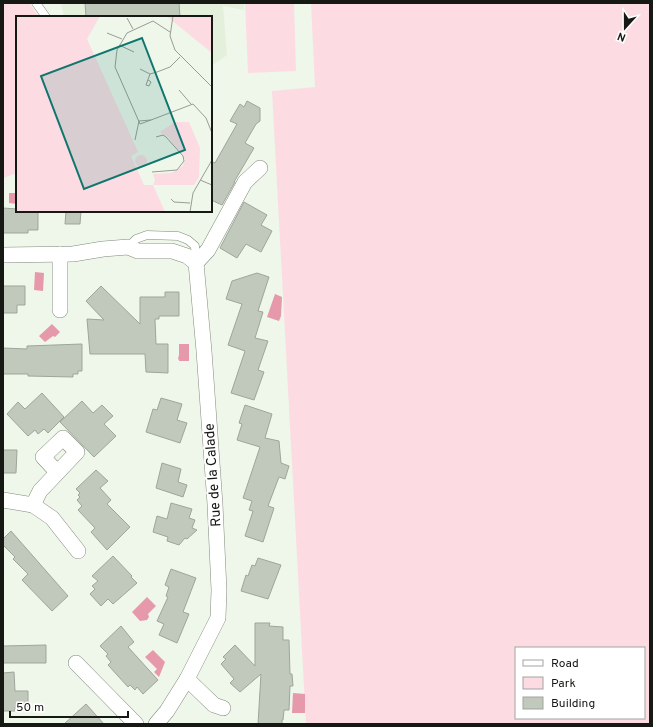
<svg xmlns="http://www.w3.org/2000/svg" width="653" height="727" font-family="Overpass,sans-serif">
  <rect width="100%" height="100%" fill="#eff6ea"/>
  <polygon fill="#e5f0dc" points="61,3 244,3 244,10 223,6 227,55 211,66 211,17 64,17"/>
  <g fill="#fcdce2" fill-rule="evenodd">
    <polygon points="3,3 29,3 39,17 17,17 17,173 3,178"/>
    <polygon points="245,3 294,3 296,71 248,73"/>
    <path d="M311 3H650V724H306L272 91 315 87ZM516 648H644V718H516Z"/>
  </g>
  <g fill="#e599ab">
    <polygon points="9,193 17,193 17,204 9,203"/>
    <polygon points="35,272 44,273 43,291 34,290"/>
    <polygon points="275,294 282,297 281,316 279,321 267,317"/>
    <polygon points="52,324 60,332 55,337 53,336 45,342 39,336"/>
    <polygon points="179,344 189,344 189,361 179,361 179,360 178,359 179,355"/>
    <polygon points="147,597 156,606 148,614 149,617 147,620 140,621 132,612"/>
    <polygon points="153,650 165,662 159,677 154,672 157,669 145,657"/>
    <polygon points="293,693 305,694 305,713 292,713"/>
  </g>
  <g fill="#c1c8bc" stroke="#9fa59a">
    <polygon points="85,3 179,3 180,17 86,17"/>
    <polygon points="247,101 260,108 260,121 256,124 245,143 254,148 234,182 235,182 222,205 211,200 211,161 215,163 237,124 230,121 240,104 244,107"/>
    <polygon points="244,202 267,215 261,225 272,231 261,252 246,244 237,258 220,248"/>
    <polygon points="3,208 17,209 17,211 38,211 38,230 28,230 28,233 3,233"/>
    <polygon points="66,211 81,211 80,224 65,224"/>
    <polygon points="257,273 269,277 258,311 263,312 255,338 268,341 258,370 264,372 254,400 231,393 245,351 228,345 242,304 226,299 232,281"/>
    <polygon points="3,286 25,286 25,305 17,305 17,313 3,313"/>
    <polygon points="101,286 140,324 140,297 165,297 165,292 179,292 179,316 159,316 159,319 155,319 156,344 168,344 168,373 146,372 145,354 90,354 87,319 104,320 86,301"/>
    <polygon points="82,344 82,371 78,371 78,374 73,374 73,377 28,376 28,374 3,374 3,348 27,349 27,346"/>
    <polygon points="42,393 64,417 48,433 44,429 38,434 35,430 28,436 7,414 18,402 25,409"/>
    <polygon points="161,398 182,404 177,420 187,423 180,443 146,432 153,409 157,410"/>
    <polygon points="82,401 93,413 102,405 113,416 104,424 116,436 94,457 60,422"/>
    <polygon points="245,405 272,414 265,438 279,441 281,463 289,466 285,479 279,477 268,506 274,508 263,542 245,536 253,511 249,510 252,501 243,498 260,447 237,440 242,424 239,423"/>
    <polygon points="3,450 17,450 16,473 3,473"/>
    <polygon points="162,463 181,469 178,482 187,485 183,497 156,488"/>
    <polygon points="96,470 108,481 100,488 111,500 107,504 130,527 107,550 91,532 95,528 78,510 82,506 77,500 80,497 78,495 80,493 76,489"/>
    <polygon points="171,503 192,509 189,518 195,520 192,528 197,530 187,539 185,538 179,545 167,541 168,537 153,532 157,516 167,519"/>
    <polygon points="11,531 68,596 52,611 22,580 28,574 13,559 15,557 3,545 3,539"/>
    <polygon points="113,556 132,576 131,577 137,583 113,604 108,599 101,606 90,594 95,589 92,586 98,581 92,576"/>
    <polygon points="258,558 281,565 268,599 241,591 246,575 248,576 252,565 255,566"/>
    <polygon points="171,569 196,578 183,612 189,614 177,643 159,635 164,624 157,621 168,597 166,596 169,587 165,585"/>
    <polygon points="255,623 270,623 269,626 283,627 283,640 289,640 290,674 292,674 293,686 290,686 289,710 284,710 283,720 282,720 282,724 258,724 261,674 240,692 230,683 234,679 221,664 226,659 223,657 235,645 255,666"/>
    <polygon points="121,626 134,642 128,647 158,680 143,694 137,687 135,690 130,685 128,687 108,665 111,662 106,656 108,654 100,646"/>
    <polygon points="46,645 46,663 3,663 3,646"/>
    <polygon points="14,672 15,691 28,691 28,706 15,707 15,711 3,711 3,673"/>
    <polygon points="86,704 104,724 64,724"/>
  </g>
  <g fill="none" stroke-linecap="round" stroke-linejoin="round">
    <g stroke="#838a7e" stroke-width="9">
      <g id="lane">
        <polyline points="36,3 46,17"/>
        <polyline points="128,247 136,239 147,235 178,236 188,240 195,246 196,262"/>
      </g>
    </g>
    <g stroke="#838a7e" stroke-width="16">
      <g id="street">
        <polyline points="60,254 60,310"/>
        <polyline points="3,255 73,254 103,249 128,247 138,251 172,251 187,256 196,263 204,351 215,504 219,590 218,618 187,679 167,711 156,724"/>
        <polyline points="196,263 208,250 245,182 260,168"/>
        <polyline points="3,500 33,505 52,518 78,551"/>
        <polyline points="33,505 40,491 77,452 63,438 43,457 57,472"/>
        <polyline points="76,663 136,724"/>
        <polyline points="187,679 214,705 223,708"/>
      </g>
    </g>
    <use href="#lane" stroke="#fff" stroke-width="8"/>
    <use href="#street" stroke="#fff" stroke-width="15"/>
  </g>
  <g text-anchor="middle" stroke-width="4" stroke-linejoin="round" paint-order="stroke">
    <g font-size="14" fill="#151813" stroke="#fff">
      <text transform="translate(212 475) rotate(-94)" y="5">Rue de la Calade</text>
    </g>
  </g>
  <g transform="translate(16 16)">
    <rect width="196" height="196" fill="#eff6ea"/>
    <path d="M0 0H84L71 23 122 136 115 140 128 169H137L139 165 137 158 155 157 167 150 169 143 152 121 144 116 159 106H173L184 132 183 161 178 169H137L149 196H0ZM151 0H196V37L154 3ZM119 145a6 6 0 1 1 12 0a6 6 0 1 1-12 0Z" fill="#fcdce2"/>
    <path fill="none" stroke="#989d94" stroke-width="1" d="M157 0 154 20 159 34 196 71M111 2 117 13M91 17 106 23M103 29 118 36M124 53 134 58 141 56 154 51 164 41M132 64 135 66 133 70 130 69 134 58M163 74 175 88M135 104 124 108 117 92 99 51 101 34 111 17 137 5 154 16M123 105 135 104 177 88 190 102 196 117M119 124 123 105M136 156 161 154 168 145 167 140 150 121 147 119 140 121M184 164 196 169M155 183 158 186 174 187M174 196 177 177 196 144"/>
    <path fill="#0f766e" fill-opacity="0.15" stroke="#0f766e" stroke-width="2" d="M126 22 169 134 68 173 25 60Z"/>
    <rect width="196" height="196" fill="none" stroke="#151813" stroke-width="2"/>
  </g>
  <rect width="653" height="727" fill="none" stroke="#151813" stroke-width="8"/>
  <rect x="515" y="647" width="130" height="72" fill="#ffffff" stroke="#a1a3a1"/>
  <rect x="523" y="660" width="20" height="6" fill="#ffffff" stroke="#a1a3a1"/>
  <text x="551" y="667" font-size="12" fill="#151813">Road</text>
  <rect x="523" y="677" width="20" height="12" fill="#fcdce2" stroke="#a1a3a1"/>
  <text x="551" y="687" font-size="12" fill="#151813">Park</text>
  <rect x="523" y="697" width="20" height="12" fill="#c1c8bc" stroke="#a1a3a1"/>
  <text x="551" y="707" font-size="12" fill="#151813">Building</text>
  <g transform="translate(625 28) rotate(201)" stroke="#ffffff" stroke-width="3" paint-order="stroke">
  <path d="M0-3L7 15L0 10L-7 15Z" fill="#151813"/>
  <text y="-6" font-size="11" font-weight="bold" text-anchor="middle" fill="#151813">N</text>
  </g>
  <path d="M10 711v6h118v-6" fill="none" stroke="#151813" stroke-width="2"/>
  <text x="16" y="711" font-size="12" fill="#151813" stroke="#ffffff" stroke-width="3" paint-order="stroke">50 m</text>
</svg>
